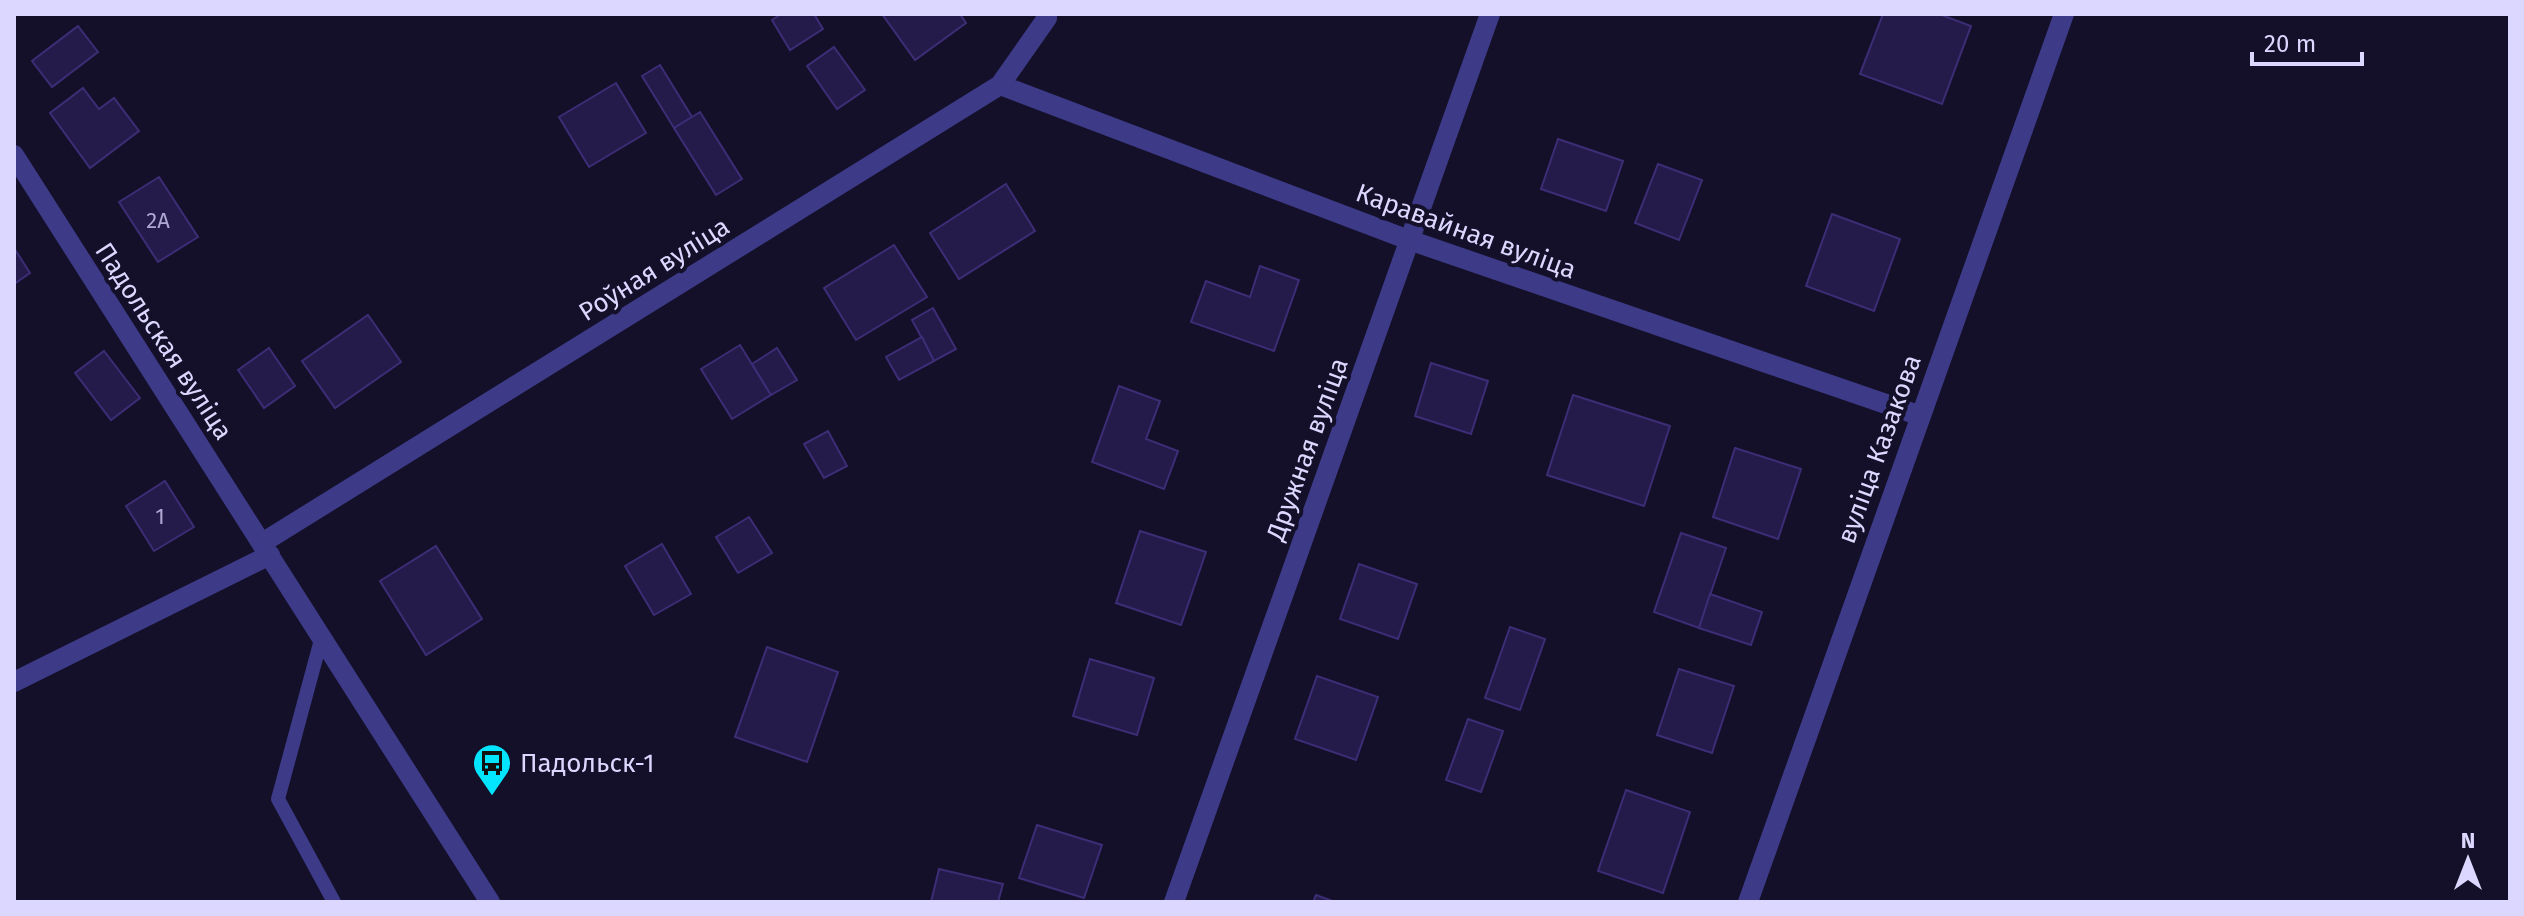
<svg xmlns="http://www.w3.org/2000/svg" width="2524" height="916" font-family="'Fira Sans',sans-serif">
  <rect width="100%" height="100%" fill="#141029"/>
  <g fill="#251b4a" stroke="#3c2d76" stroke-width="2">
    <polygon points="781,14 814,14 823,29 790,50 772,20"/>
    <polygon points="882,14 960,14 966,23 915,60"/>
    <polygon points="1883,14 1939,14 1971,26 1942,104 1860,74"/>
    <polygon points="78,26 98,52 52,87 32,61"/>
    <polygon points="834,47 865,90 837,109 807,66"/>
    <polygon points="660,65 692,117 674,128 642,76"/>
    <polygon points="616,83 646,133 589,167 559,117"/>
    <polygon points="83,88 99,109 114,98 139,131 90,168 50,113"/>
    <polygon points="700,112 742,179 716,195 674,128"/>
    <polygon points="1558,139 1623,161 1606,211 1541,189"/>
    <polygon points="1658,164 1702,180 1679,240 1635,223"/>
    <polygon points="159,177 198,237 158,262 119,202"/>
    <polygon points="1006,184 1035,231 959,279 930,233"/>
    <polygon points="1832,214 1900,239 1874,311 1806,286"/>
    <polygon points="894,245 927,297 856,340 824,288"/>
    <polygon points="14,248 30,273 14,284"/>
    <polygon points="1260,266 1299,280 1274,351 1191,322 1206,281 1250,297"/>
    <polygon points="933,308 956,349 934,361 912,320"/>
    <polygon points="368,315 401,362 335,408 302,361"/>
    <polygon points="922,337 934,361 899,380 886,357"/>
    <polygon points="740,345 771,395 732,419 701,369"/>
    <polygon points="269,348 295,386 264,408 238,370"/>
    <polygon points="777,348 797,380 771,395 752,364"/>
    <polygon points="104,351 140,398 111,420 75,373"/>
    <polygon points="1431,363 1488,381 1471,434 1415,416"/>
    <polygon points="1119,386 1160,401 1146,439 1178,451 1164,489 1092,462"/>
    <polygon points="1573,395 1670,426 1644,506 1547,475"/>
    <polygon points="828,431 847,466 824,478 804,444"/>
    <polygon points="1735,448 1801,469 1778,539 1713,517"/>
    <polygon points="165,481 194,527 154,551 126,506"/>
    <polygon points="749,517 772,553 738,573 716,537"/>
    <polygon points="1140,531 1206,552 1181,625 1116,603"/>
    <polygon points="1681,533 1726,548 1699,628 1654,612"/>
    <polygon points="662,544 691,594 654,615 625,566"/>
    <polygon points="436,546 482,619 426,655 380,581"/>
    <polygon points="1359,564 1417,584 1398,639 1340,619"/>
    <polygon points="1710,594 1762,612 1751,645 1699,628"/>
    <polygon points="1510,627 1545,639 1520,710 1485,698"/>
    <polygon points="767,647 838,672 807,762 735,737"/>
    <polygon points="1090,659 1154,678 1137,735 1073,716"/>
    <polygon points="1679,669 1734,686 1712,753 1657,735"/>
    <polygon points="1317,676 1378,697 1356,760 1295,739"/>
    <polygon points="1468,719 1503,731 1481,792 1446,780"/>
    <polygon points="1626,790 1690,812 1663,893 1598,871"/>
    <polygon points="1037,825 1102,845 1084,898 1019,878"/>
    <polygon points="939,869 1003,884 998,902 931,902"/>
    <polygon points="1316,895 1335,902 1313,902"/>
  </g>
  <g fill="none" stroke-linecap="round" stroke-linejoin="round">
    <polyline stroke="#3d3a88" stroke-width="14" points="322,636 278,799 334,902"/>
    <g stroke="#3d3a88" stroke-width="20">
      <polyline points="1000,85 1409,240 1918,415"/>
      <polyline points="14,155 490,902"/>
      <polyline points="262,543 1000,85 1047,18 1046,14"/>
      <polyline points="14,682 270,555"/>
      <polyline points="1174,902 1490,14"/>
      <polyline points="1748,902 2064,14"/>
    </g>
  </g>
  <defs>
    <g id="bus-pin" transform="scale(2)"><path d="M0 17L-7.5 6A9.5 9.5 0 1 1 7.5 6Z" fill="#03e5ff" stroke="#141029"/><path d="M-5-6H5V4H4V6H2V4H-2V6H-4V4H-5ZM-3.5-4V0h7V-4ZM-3.5 1.2v1.5H-2V1.2ZM2 1.2v1.5H3.5V1.2Z" fill="#111"/></g>
  </defs>
  <g fill-rule="evenodd">
    <use href="#bus-pin" x="492" y="763"/>
  </g>
  <g text-anchor="middle" stroke-width="8" stroke-linejoin="round" paint-order="stroke">
    <g font-size="22" fill="#aea8d2">
      <text x="158" y="228">2А</text>
      <text x="160" y="524">1</text>
    </g>
    <g font-size="26" fill="#dcd7ff" stroke="#141029">
      <text transform="translate(1466 231) rotate(20)" y="9">Каравайная вуліца</text>
      <text transform="translate(654 269) rotate(-32)" y="9">Роўная вуліца</text>
      <text transform="translate(164 341) rotate(57)" y="9">Падольская вуліца</text>
      <text transform="translate(1307 449) rotate(-70)" y="9">Дружная вуліца</text>
      <text transform="translate(1879 449) rotate(-70)" y="9">вуліца Казакова</text>
    </g>
    <g font-size="26" fill="#dcd7ff" stroke="#141029" text-anchor="start">
      <text x="520" y="772">Падольск-1</text>
    </g>
  </g>
  <rect width="2524" height="916" fill="none" stroke="#dcd7ff" stroke-width="32"/>
  <g transform="translate(2468 860)" stroke="#141029" stroke-width="6" paint-order="stroke">
  <path d="M0-6L14 30L0 20L-14 30Z" fill="#dcd7ff"/>
  <text y="-12" font-size="22" font-weight="bold" text-anchor="middle" fill="#dcd7ff">N</text>
  </g>
  <path d="M2252 52v12h110v-12" fill="none" stroke="#dcd7ff" stroke-width="4"/>
  <text x="2264" y="52" font-size="24" fill="#dcd7ff" stroke="#141029" stroke-width="6" paint-order="stroke">20 m</text>
</svg>
